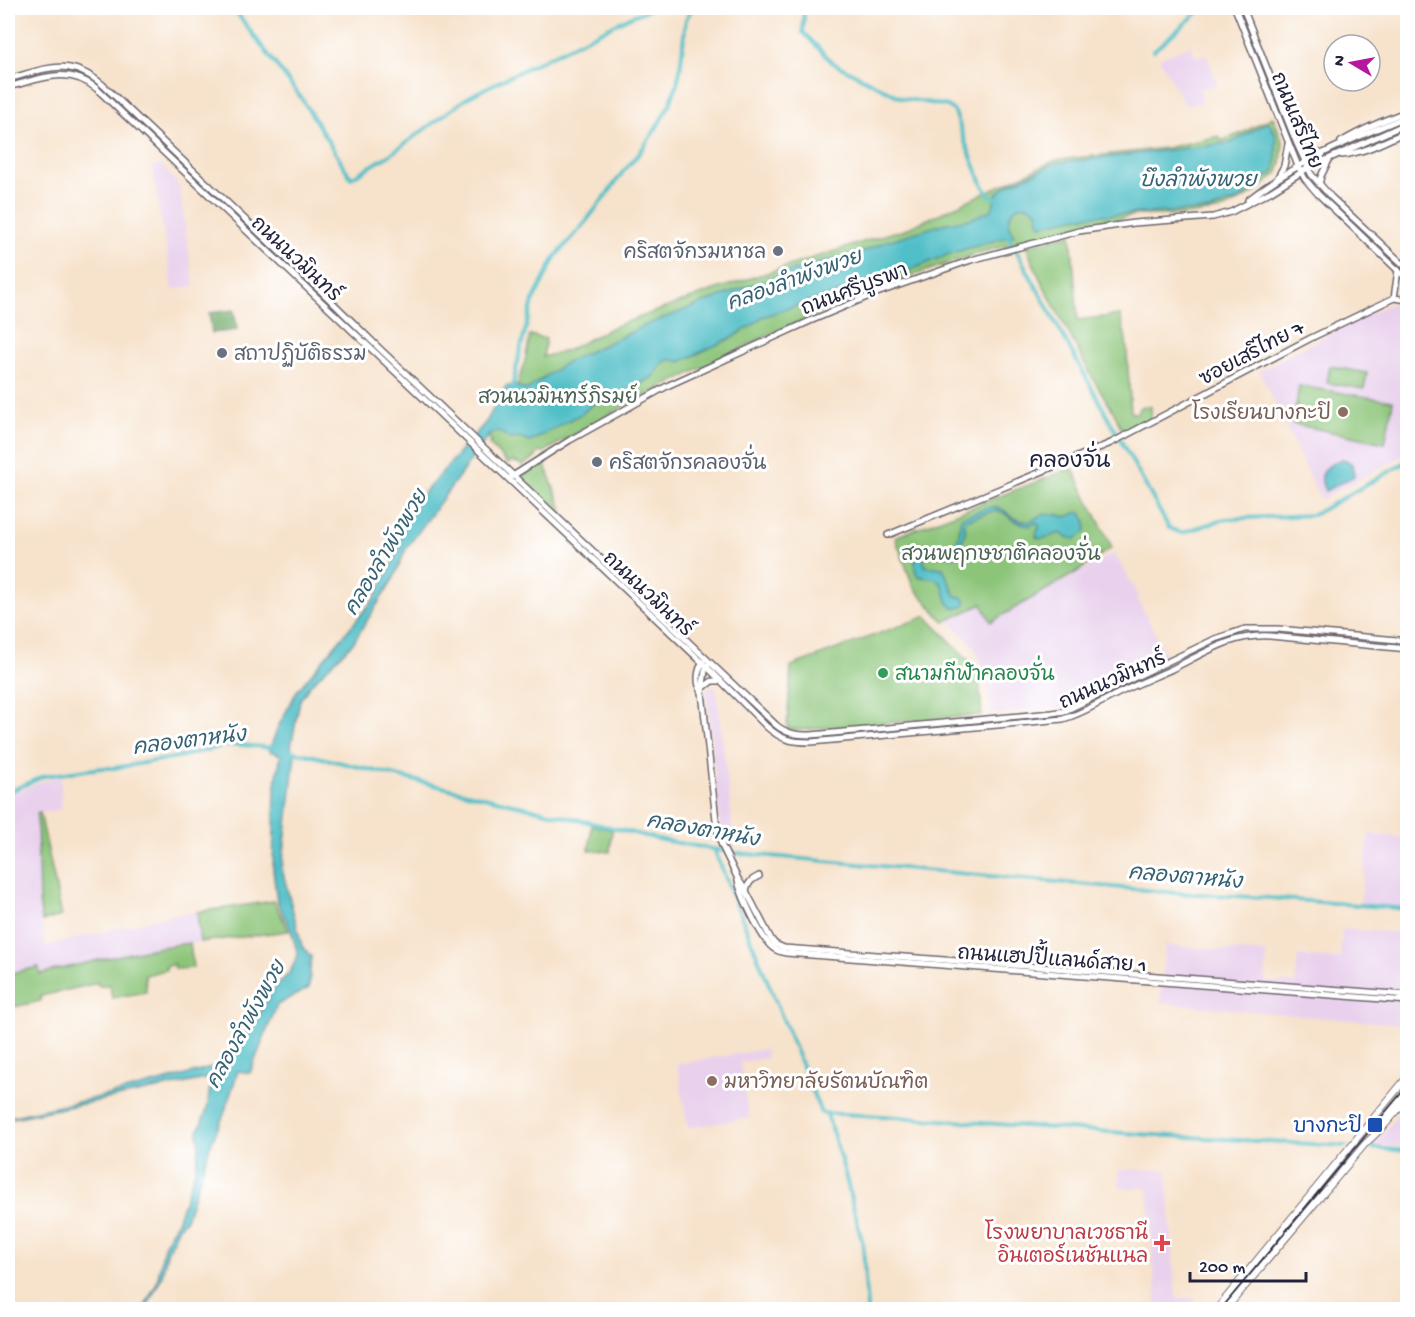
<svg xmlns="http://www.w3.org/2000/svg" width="1415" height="1317" font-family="'Gochi Hand','Playpen Sans Thai',sans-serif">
  <rect width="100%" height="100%" fill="#fff"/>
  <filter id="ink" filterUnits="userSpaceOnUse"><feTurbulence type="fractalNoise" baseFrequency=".0167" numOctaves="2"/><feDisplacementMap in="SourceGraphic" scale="12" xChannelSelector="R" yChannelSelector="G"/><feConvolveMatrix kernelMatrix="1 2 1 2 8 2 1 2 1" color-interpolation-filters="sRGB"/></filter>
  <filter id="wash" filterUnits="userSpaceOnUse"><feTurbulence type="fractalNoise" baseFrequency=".008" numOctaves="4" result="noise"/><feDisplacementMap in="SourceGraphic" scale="24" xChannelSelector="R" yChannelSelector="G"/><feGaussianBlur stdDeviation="1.35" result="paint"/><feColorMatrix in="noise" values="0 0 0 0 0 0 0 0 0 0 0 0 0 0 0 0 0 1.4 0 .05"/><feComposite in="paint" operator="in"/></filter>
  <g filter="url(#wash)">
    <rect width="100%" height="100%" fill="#f7e2cb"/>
    <g fill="#e9d1ed">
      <polygon points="1191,45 1195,57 1206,54 1218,85 1200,88 1202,103 1185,105 1159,58"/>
      <polygon points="162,165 179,186 194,286 173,289 152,166"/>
      <polygon points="1393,302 1407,305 1407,453 1321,500 1259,370"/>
      <polygon points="1114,553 1139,596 1137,598 1167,657 1066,707 991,714 986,673 973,645 948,620 983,604 991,621"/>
      <polygon points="716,686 731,811 732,834 724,834 720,824 706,690 709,687"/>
      <polygon points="61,776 61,809 37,814 39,901 45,946 172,915 197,912 200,942 170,945 40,974 38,967 8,974 8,795 40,782"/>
      <polygon points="1369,834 1407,838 1407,907 1360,904"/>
      <polygon points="1342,929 1407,933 1407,1025 1160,1003 1165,944 1172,946 1267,953 1265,982 1295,983 1298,956 1340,959"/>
      <polygon points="765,1049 767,1058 740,1062 749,1118 688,1128 677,1064"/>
      <polygon points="1407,1105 1407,1147 1373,1145"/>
      <polygon points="1119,1169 1167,1170 1176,1298 1194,1298 1194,1309 1157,1309 1148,1188 1119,1188"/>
    </g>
    <g fill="#8cc579" stroke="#57745a" stroke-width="1.5">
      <polygon points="1273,117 1283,141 1281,163 1278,172 1270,180 1252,194 1226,208 1218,211 1185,215 1136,215 1124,217 1114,221 1080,226 979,253 911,276 781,329 624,406 544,452 540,452 537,454 536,457 522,466 520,464 512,461 508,464 489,444 492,441 488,437 517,386 525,361 530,335 546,339 543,357 568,350 613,327 717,289 894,232 902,231 1056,160 1166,148 1219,136 1221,141 1242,133"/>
      <polygon points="1071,234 1078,320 1120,315 1126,339 1131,413 1137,413 1140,407 1151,406 1151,420 1123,432 1113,411 1093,379 1038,275 1026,246"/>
      <polygon points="1330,366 1367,373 1364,389 1327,383"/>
      <polygon points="1299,386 1393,401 1385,443 1293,424"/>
      <polygon points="543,460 563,512 561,516 521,478"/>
      <polygon points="1072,468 1112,547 1080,570 991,622 982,604 944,622 913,586 895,537"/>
      <polygon points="926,616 973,665 979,679 982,715 800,730 787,729 791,666"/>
      <polygon points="40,813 62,916 42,921 39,901 37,814"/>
      <polygon points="592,825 612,830 610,852 589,850"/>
      <polygon points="274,901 289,931 200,942 197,912"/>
      <path d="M190 943 193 968 175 969 174 964 166 966V970L145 975 146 992 112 998 110 985 99 986 98 983 41 996V1001L13 1007V1001L8 1002V974L39 967 40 974C90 962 139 949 190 943Z"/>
    </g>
    <polygon fill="#71aa69" stroke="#4a6652" stroke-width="1.5" points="234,310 237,330 212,333 209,313"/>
    <g fill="#51bfc7" stroke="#3a7081" stroke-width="1.5">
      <path d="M1268 122C1279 137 1276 138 1276 154 1276 161 1276 166 1273 173 1265 176 1255 186 1248 191L1247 195 1237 201 1228 203 1212 210 1084 216 1039 225C1042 194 995 202 1014 235L952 253 915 268 762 317 753 325 729 339 680 362C661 353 660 373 651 378 640 384 628 390 616 395 603 401 594 400 583 413L530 442 518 438 510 439 498 431 489 435 406 549 394 578 353 643 310 685 300 700 291 747 295 755 282 869 302 946 311 956 309 988 277 1005 250 1073 238 1071 223 1117 212 1141 186 1219 179 1227 167 1253 162 1276 146 1309H143L157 1282 164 1246 170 1233 173 1230 177 1221 195 1171 199 1148 198 1131 207 1110 211 1078 8 1119V1117C82 1101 157 1085 230 1062L252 1022 259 1014 273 990 290 972 296 959 297 951 291 930 277 901 273 870 275 785 281 755 269 751 277 729 297 691 374 599 395 558 400 544 402 523 409 510 486 422 506 386H517L526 390 567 362 651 323 740 289 807 266 863 252 887 241 947 223 970 219 992 210 996 195 1007 185 1057 163 1231 143Z"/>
      <path d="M1342 459 1346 460 1352 464 1354 476 1325 491C1316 473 1327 465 1342 459Z"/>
      <path d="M991 507C1006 507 1003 512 1014 518 1018 520 1024 521 1029 522 1042 513 1051 512 1066 517L1079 512C1087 518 1087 523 1085 532L1075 539 1066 537 1061 533 1041 539 1036 537 1037 531 1039 528 1038 524 1035 522 1031 526 1014 521 1004 513 996 510 966 520 965 522V533L957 555 954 557 937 554 923 555 925 566 943 568 954 593 956 596 962 597 965 600V605L963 607C942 612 949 593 940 582 934 575 925 580 917 575L915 569 916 552C930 545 950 556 957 541 961 533 958 525 962 517Z"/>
    </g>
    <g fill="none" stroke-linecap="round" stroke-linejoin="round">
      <g stroke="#51bfc7" stroke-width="4">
        <polyline points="233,8 302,99 351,178 388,156 467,98 486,88 632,16 653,8"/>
        <polyline points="681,8 690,12"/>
        <polyline points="804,8 803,32 833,63 901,98 948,106 955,112 965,142 983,186 990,195 997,199"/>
        <polyline points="1153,51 1203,8"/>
        <polyline points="1006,232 1169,528 1181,533 1225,519 1313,515 1408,461"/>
        <polyline points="512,390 519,355 533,301 555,257 580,229 611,189 622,173 638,155 655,130 670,104 677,84 680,70 686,19 692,8"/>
        <polyline points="289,751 305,754 667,841 736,853 1178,893 1270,898 1408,909"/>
        <polyline points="8,792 44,776 101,768 114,768 178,757 227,745 242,745 273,748"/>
        <polyline points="714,849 821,1113 882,1116 1153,1135 1346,1146"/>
        <polyline points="827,1114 844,1170 863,1245 867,1310"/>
        <polyline points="1371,1148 1408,1151"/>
      </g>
    </g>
  </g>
  <g filter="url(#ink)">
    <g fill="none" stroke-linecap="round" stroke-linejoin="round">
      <g stroke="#6d656d" stroke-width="8">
        <g id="secondary">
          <polyline points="1235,8 1298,166 1305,179 1318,194 1408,280"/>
          <polyline points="1243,8 1297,144 1311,174 1331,197 1408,269"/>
          <path d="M8 79C47 69 68 56 103 85L327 297 378 347 776 725C787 734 797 735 811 735L1052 713 1065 711 1215 639 1245 629H1278L1408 641"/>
          <path d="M8 87C41 79 68 65 97 89L707 667 767 727C782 740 791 742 811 742L1063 719C1081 714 1097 704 1113 696 1132 686 1152 678 1172 669 1205 653 1231 634 1270 636L1408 649"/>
          <path d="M1341 142C1362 129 1384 120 1408 111"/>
          <polyline points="1299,145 1305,149 1323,154"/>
          <path d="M1342 155C1365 153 1387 140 1408 131"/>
          <polyline points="1278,177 1284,166 1288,144"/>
          <polyline points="1319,185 1321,176 1329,160"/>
          <path d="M1248 200C1295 162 1352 139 1408 116"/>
          <polyline points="1394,298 1408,300"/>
          <polyline points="511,477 570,440 669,385 810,321 874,294 971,260 1079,231 1134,223 1213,217 1231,212 1270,192 1308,168 1408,123"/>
          <polyline points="888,535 1111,443 1311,338 1394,298 1398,270"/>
          <path d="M703 662C697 671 696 683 702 692L717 829 722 846 738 879 746 891 771 939 775 944 784 948C992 964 1200 978 1408 995"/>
          <polyline points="704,687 712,681 721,681"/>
          <polyline points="702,692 705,671 708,665"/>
          <path d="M738 880C740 894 762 940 773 948 777 951 781 952 786 953L1408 1001"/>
          <path d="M746 890C749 882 751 880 759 876"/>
        </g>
      </g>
      <g stroke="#6d656d" stroke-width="8">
        <g id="primary">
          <polyline points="1377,1128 1408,1091"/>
          <polyline points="1216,1310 1408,1076"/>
          <polyline points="1225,1310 1365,1144 1384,1126 1408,1098"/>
        </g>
      </g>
      <use href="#secondary" stroke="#fff" stroke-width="5"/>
      <use href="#primary" stroke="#fff" stroke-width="6"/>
      <polyline stroke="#22223b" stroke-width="1.5" points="1220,1310 1408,1085"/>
    </g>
  </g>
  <g fill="#6b7280" stroke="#fff" stroke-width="2">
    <circle cx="778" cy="251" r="6"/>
    <circle cx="222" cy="353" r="6"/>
    <circle cx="597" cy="462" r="6"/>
  </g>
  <g fill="#8d6e63" stroke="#fff" stroke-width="2">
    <circle cx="1343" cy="412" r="6"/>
    <circle cx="712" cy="1081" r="6"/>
  </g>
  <circle fill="#2e9e5b" stroke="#fff" stroke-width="2" cx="883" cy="673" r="6"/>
  <rect fill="#1a4fb4" stroke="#fff" stroke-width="2" x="1367" y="1117" width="16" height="16" rx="3"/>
  <path fill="#e0444e" stroke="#fff" stroke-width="2" d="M1159 1234h6v6h6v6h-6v6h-6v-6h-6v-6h6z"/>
  <g text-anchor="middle" stroke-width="6" stroke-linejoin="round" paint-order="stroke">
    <g font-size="20" fill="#22223b" stroke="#fff">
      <text transform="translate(1298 120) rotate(67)" y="7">ถนนเสรีไทย</text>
      <text transform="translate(297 258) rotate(43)" y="7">ถนนนวมินทร์</text>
      <text transform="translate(854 288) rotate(-21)" y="7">ถนนศรีบูรพา</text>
      <text transform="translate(1251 352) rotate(-28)" y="7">ซอยเสรีไทย 7</text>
      <text transform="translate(649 593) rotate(43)" y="7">ถนนนวมินทร์</text>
      <text transform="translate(1112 679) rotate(-24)" y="7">ถนนนวมินทร์</text>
      <text transform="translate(1052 958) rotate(4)" y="7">ถนนแฮปปี้แลนด์สาย 1</text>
    </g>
    <g font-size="20" fill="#5b616d" stroke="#fff" text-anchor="start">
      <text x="766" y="258" text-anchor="end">คริสตจักรมหาชล</text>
      <text x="234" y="360">สถาปฏิบัติธรรม</text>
      <text x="609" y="469">คริสตจักรคลองจั่น</text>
    </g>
    <g font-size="20" fill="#4c6354" stroke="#fff">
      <text x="558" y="403">สวนนวมินทร์ภิรมย์</text>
      <text x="1001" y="560">สวนพฤกษชาติคลองจั่น</text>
    </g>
    <g font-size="20" fill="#785e54" stroke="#fff" text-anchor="end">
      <text x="1331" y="419">โรงเรียนบางกะปิ</text>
      <text x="724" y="1088" text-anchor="start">มหาวิทยาลัยรัตนบัณฑิต</text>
    </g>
    <g font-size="20" fill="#27864d" stroke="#fff" text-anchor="start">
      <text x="895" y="680">สนามกีฬาคลองจั่น</text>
    </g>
    <g font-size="20" fill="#164399" stroke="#fff" text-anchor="end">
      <text x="1362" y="1132">บางกะปิ</text>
    </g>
    <g font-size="20" fill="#be3a42" stroke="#fff" text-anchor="end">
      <text x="1148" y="1239">โรงพยาบาลเวชธานี<tspan x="1148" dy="23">อินเตอร์เนชันแนล</tspan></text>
    </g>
    <g font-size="21" font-style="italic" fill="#356173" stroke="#fff">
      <text x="1198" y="186">บึงลำพังพวย</text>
      <text transform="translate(794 279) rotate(-20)" y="7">คลองลำพังพวย</text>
      <text transform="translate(385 552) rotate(-59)" y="7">คลองลำพังพวย</text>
      <text transform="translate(189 740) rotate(-7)" y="7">คลองตาหนัง</text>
      <text transform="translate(703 829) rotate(10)" y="7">คลองตาหนัง</text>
      <text transform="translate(1185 876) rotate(5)" y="7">คลองตาหนัง</text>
      <text transform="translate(245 1024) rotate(-61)" y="7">คลองลำพังพวย</text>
    </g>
    <g font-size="22" fill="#22223b" stroke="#fff">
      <text x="1070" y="467">คลองจั่น</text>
    </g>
  </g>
  <rect width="1415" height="1317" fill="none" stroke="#fff" stroke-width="30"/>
  <g transform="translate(1352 63) rotate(280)"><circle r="28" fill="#ffffff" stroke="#a7a7b1" stroke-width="1.5"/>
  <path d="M0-4.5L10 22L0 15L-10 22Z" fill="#b5179e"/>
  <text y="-9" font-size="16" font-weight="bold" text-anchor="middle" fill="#22223b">N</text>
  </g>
  <path d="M1190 1272v9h116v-9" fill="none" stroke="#22223b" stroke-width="3"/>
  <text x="1199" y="1272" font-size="18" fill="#22223b" stroke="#ffffff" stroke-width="4.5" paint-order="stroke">200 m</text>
</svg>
